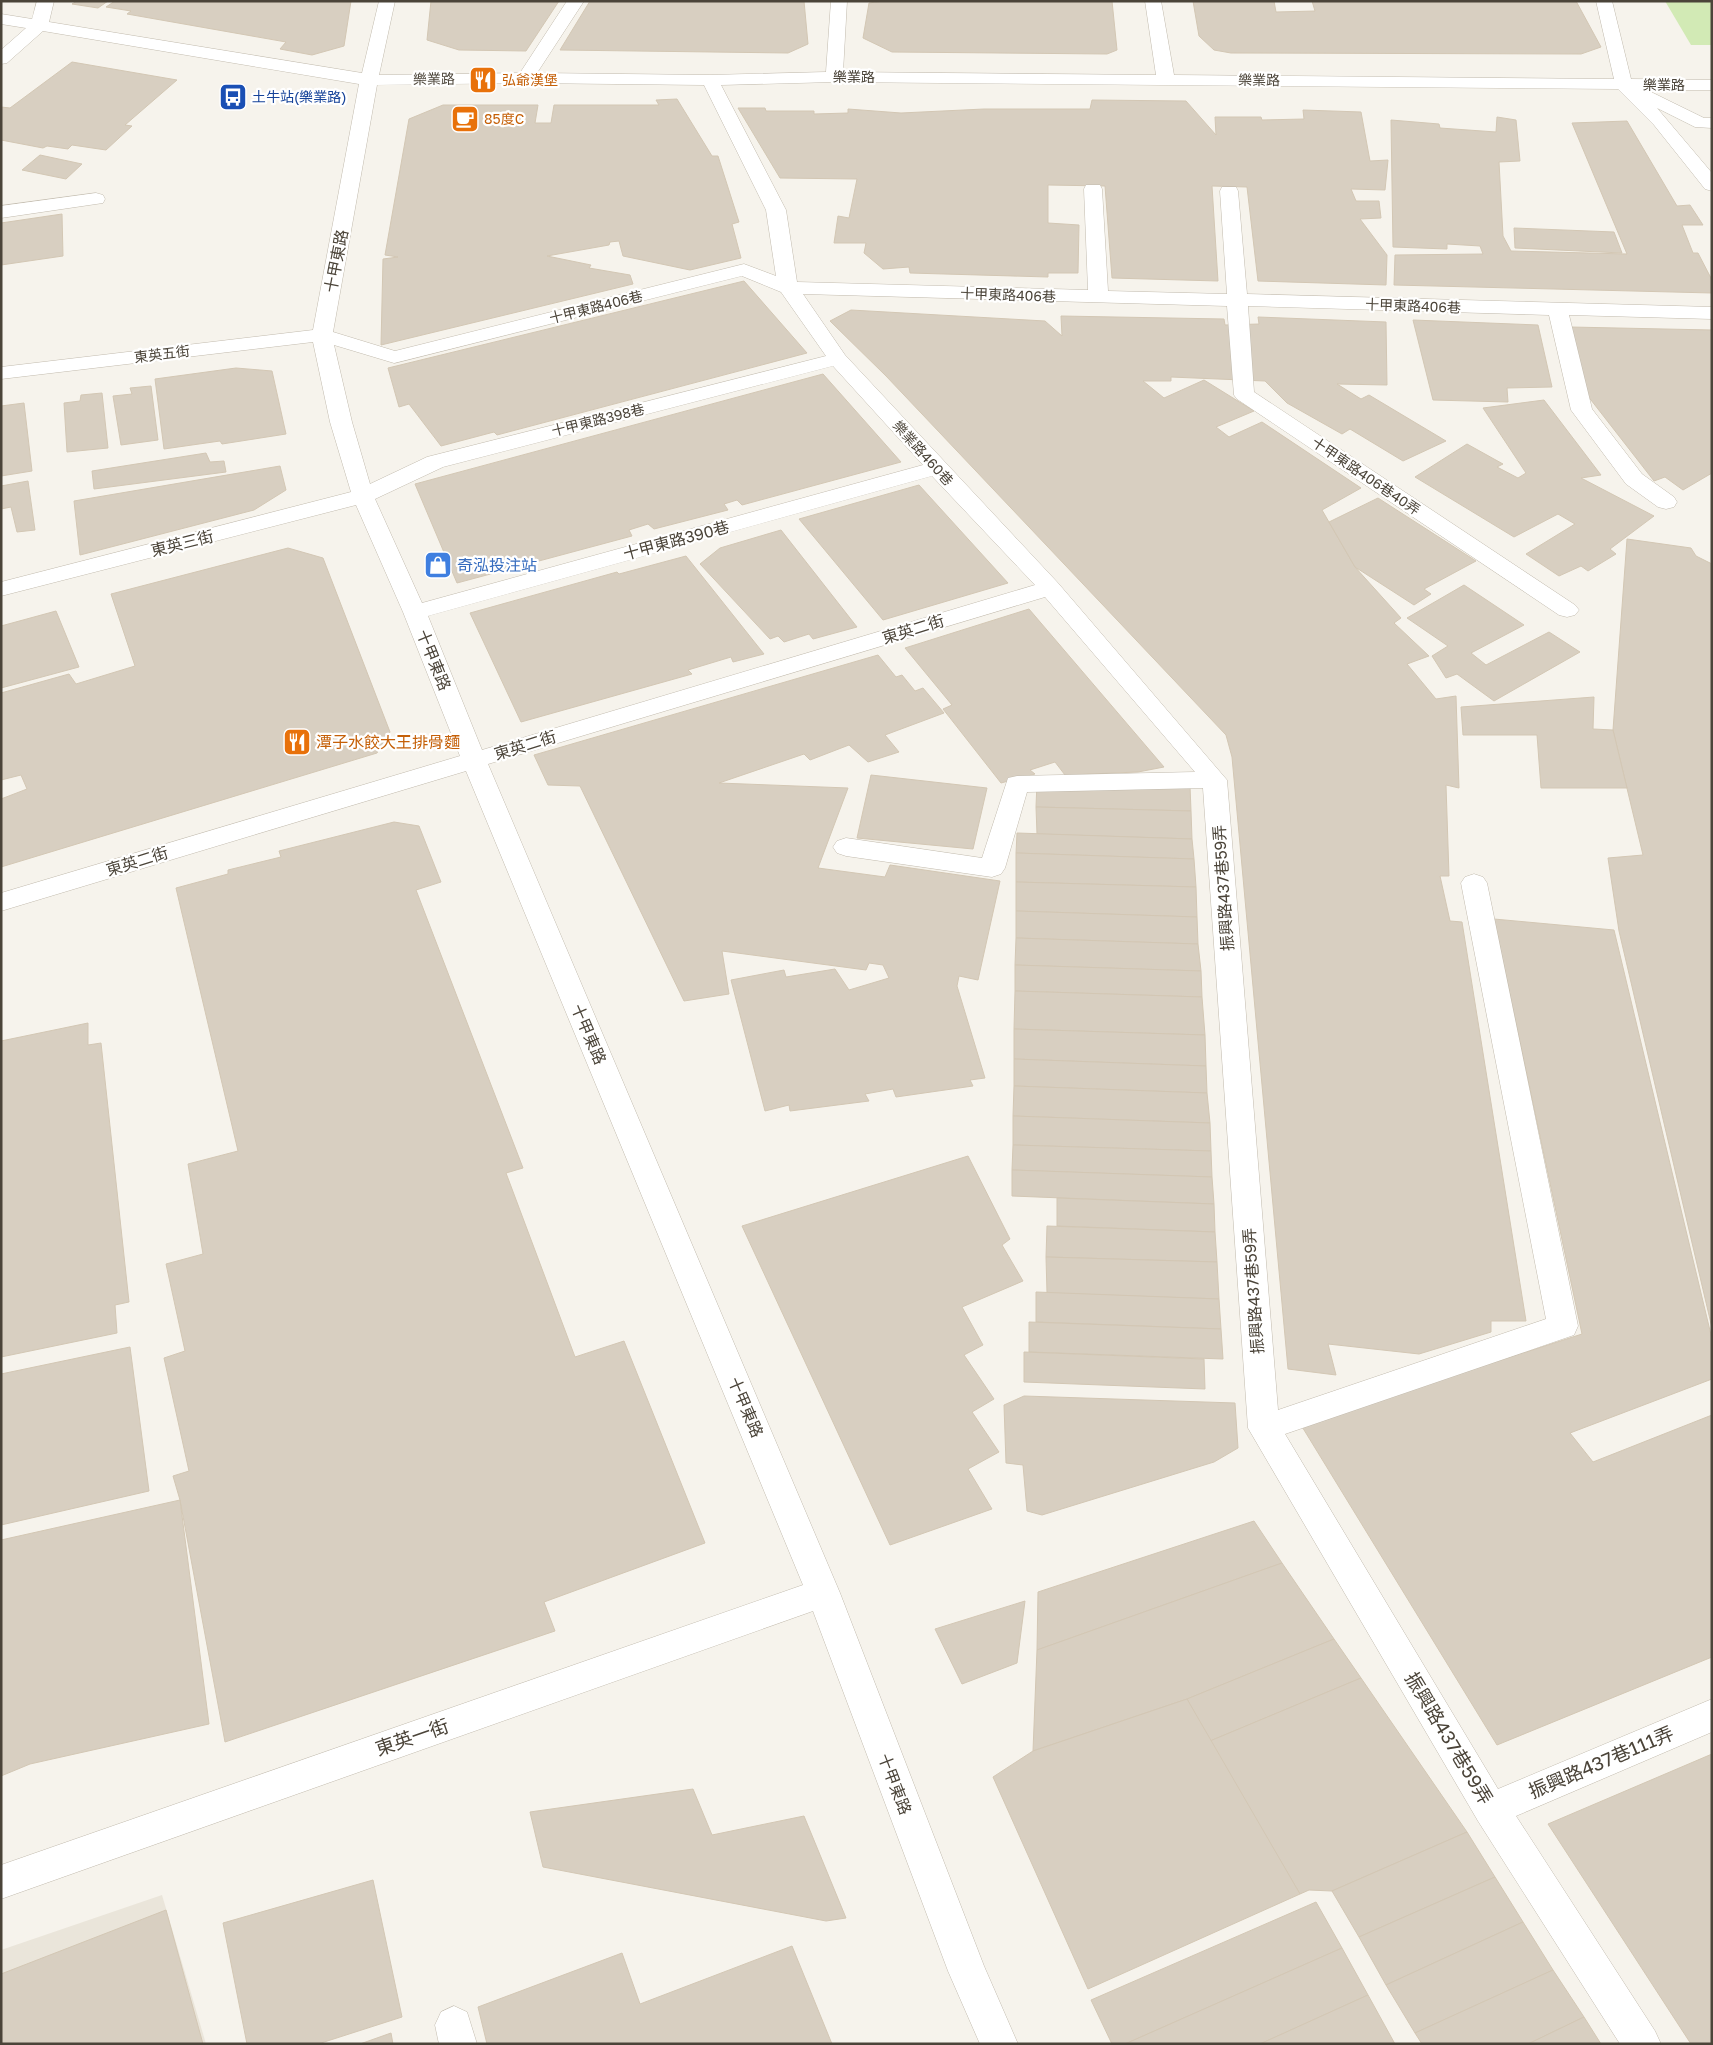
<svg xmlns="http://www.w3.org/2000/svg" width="1713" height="2045" font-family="'Golos Text','Noto Sans TC',sans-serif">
  <rect width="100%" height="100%" fill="#f6f3ec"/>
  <polygon fill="#eae5da" points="162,1895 206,2044 1,2044 1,1950"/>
  <polygon fill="#d2eab5" points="1665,1 1712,1 1712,45 1691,45"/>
  <g fill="#d8cfc1" stroke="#d3c7b4">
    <polygon points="77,1 108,1 98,8 72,4"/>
    <polygon points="115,1 114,1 351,1 344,46 312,55 280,49 286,42 127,14 131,11 106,7"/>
    <polygon points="431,1 559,1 526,51 459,50 427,40"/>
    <polygon points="590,1 804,1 808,44 788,53 560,50"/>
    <polygon points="883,1 1112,1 1117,50 1107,54 892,52 863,38 869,3"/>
    <polygon points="1193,1 1274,1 1276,12 1315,11 1312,1 1576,1 1601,47 1581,54 1231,53 1214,50 1199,36"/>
    <polygon points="72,62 177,80 125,125 132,126 106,150 72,145 68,149 47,146 43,148 1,140 1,107 10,108"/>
    <polygon points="677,99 712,156 718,156 739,222 732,224 741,258 690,270 623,256 619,241 610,242 609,245 547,256 591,265 589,268 630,275 633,284 381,345 383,259 398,257 385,255 409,119 443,105 538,105 535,123 551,123 554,105 659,105 656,100"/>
    <polygon points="1092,100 1186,101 1216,135 1215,117 1261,117 1262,120 1304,119 1303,110 1361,112 1370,161 1388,160 1385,190 1351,189 1356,201 1379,201 1381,218 1360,219 1387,255 1386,285 1258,281 1247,187 1212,186 1218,281 1112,278 1105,186 1048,185 1048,223 1079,225 1078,273 1048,273 1048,277 910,273 909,267 883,269 864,253 866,243 834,243 838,216 849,218 857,179 780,178 738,108 765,108 766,111 814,111 814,114 848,113 848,109 901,113 984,109 1090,109"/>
    <polygon points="1497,117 1516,120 1520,161 1499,162 1503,236 1511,251 1627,254 1572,123 1627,121 1677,206 1690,205 1703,225 1682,225 1693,253 1698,253 1712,280 1712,293 1394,285 1395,255 1483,254 1480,246 1447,244 1447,249 1393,247 1391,120 1439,124 1440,128 1496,132"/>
    <polygon points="40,155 82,164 66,179 22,170"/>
    <polygon points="62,214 63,256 1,265 1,223"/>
    <polygon points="1514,228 1614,232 1622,253 1515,248"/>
    <polygon points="744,281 807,353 497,435 494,432 441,446 409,404 399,407 388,368"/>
    <polygon points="851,310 1045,321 1062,336 1061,316 1224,319 1225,325 1259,324 1258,317 1386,322 1387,385 1337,384 1361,399 1369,395 1446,441 1403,461 1350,429 1342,434 1287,403 1265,381 1171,377 1171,381 1143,381 1164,398 1204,380 1254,411 1216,427 1229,437 1262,422 1361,488 1322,510 1355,567 1401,618 1394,623 1429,656 1407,664 1436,699 1456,696 1459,788 1446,785 1449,876 1440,876 1450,921 1462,922 1526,1321 1491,1321 1491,1332 1419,1354 1328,1344 1336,1375 1288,1369 1232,757 1226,735 886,376 830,321"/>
    <polygon points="1413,320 1538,325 1552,387 1507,388 1508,402 1433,400"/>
    <polygon points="1570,327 1712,330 1712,473 1683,490 1665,477 1654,481 1584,391"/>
    <polygon points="236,368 272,371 286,434 222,444 220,441 164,449 155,379"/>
    <polygon points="823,374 901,462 742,505 737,500 724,504 728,510 654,529 648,524 629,530 632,536 457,583 415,484"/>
    <polygon points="151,386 158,440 121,445 113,396 132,394 130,388"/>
    <polygon points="102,393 108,448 67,452 64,403 80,401 81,395"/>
    <polygon points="1544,400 1601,475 1581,478 1654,516 1610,549 1616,554 1588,571 1581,566 1559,576 1526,554 1575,524 1558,514 1514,537 1415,477 1467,444 1503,464 1497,467 1518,478 1526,473 1483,408"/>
    <polygon points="24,403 32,471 1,476 1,406"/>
    <polygon points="206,453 210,462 224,461 226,472 94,489 92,471"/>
    <polygon points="280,466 286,490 254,510 80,555 74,501"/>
    <polygon points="28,481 35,530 17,532 11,507 1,509 1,486"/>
    <polygon points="919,485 1008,583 883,620 799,519"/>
    <polygon points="1378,498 1476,561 1424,589 1431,594 1414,605 1355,567 1329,522"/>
    <polygon points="781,530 857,627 813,639 809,634 784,642 778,636 770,639 700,564 720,548"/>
    <polygon points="1627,539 1691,548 1696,556 1712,564 1712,1328 1619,931 1608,858 1643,855 1613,730"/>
    <polygon points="288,548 323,558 390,732 377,753 1,867 1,799 27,789 21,775 1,780 1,693 69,674 76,684 135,666 111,594"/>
    <polygon points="686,556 764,654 733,662 731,657 688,670 692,674 521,722 470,613 617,572 619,574"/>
    <polygon points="1464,585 1524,625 1471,653 1486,665 1549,632 1580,652 1494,701 1457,674 1446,678 1432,656 1448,646 1407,618"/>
    <polygon points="1029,609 1164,767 1138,772 1065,775 1055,762 1030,770 1035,774 1001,783 943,709 952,705 905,648"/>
    <polygon points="56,611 79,667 1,688 1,626"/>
    <polygon points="878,655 896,677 902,675 915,691 923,688 944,713 885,735 899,752 868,762 849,745 810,760 804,754 719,783 848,788 818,868 885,877 890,865 1000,881 978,980 959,976 957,986 985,1078 970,1080 973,1086 896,1097 893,1089 865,1094 869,1101 790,1111 789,1105 765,1111 731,980 784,970 786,977 835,969 849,990 889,978 883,965 869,963 866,970 722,951 729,994 684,1001 580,786 548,785 534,755"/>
    <polygon points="1594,697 1593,729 1613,730 1627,788 1541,788 1537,735 1463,735 1461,707"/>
    <polygon points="871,775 987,788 973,849 857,838"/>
    <polygon points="1037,782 1190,786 1191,811 1036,807"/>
    <polygon points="1036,807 1191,811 1192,839 1037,834"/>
    <polygon points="394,822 419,826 441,882 416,890 523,1168 506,1173 575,1357 624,1341 705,1543 544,1602 555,1631 225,1742 180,1500 173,1476 189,1471 164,1358 185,1351 166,1264 203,1254 188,1164 238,1151 176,888 228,874 228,870 281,857 279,851"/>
    <polygon points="1017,833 1192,839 1194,859 1016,853"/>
    <polygon points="1016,853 1194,859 1196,887 1016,882"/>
    <polygon points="1016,882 1196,887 1197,917 1016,911"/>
    <polygon points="1016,911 1197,917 1198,944 1016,938"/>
    <polygon points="1494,919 1614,930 1712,1339 1712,1379 1570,1433 1593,1462 1712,1415 1712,1657 1497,1745 1301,1425 1582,1334"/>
    <polygon points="1016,938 1198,944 1201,971 1015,965"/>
    <polygon points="1015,965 1201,971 1202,997 1015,991"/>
    <polygon points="1015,991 1202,997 1205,1035 1014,1029"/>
    <polygon points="88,1023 88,1045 101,1043 129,1302 115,1305 117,1333 1,1357 1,1041"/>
    <polygon points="1014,1029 1205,1035 1206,1066 1014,1059"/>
    <polygon points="1014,1059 1206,1066 1207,1093 1014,1086"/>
    <polygon points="1014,1086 1207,1093 1210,1123 1013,1116"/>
    <polygon points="1013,1116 1210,1123 1211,1151 1013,1145"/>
    <polygon points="1013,1145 1211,1151 1212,1177 1012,1170"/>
    <polygon points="968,1156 1010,1239 1002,1245 1023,1281 962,1307 983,1345 964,1355 994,1399 972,1412 999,1452 968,1469 992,1509 890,1545 742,1226"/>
    <polygon points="1012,1170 1212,1177 1214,1204 1012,1196"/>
    <polygon points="1057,1198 1214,1204 1215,1232 1057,1226"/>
    <polygon points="1047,1226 1215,1232 1217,1262 1046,1257"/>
    <polygon points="1046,1257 1217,1262 1219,1299 1047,1293"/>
    <polygon points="1036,1292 1219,1299 1221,1329 1036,1322"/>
    <polygon points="1029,1322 1221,1329 1223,1359 1029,1352"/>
    <polygon points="130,1347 149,1491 1,1525 1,1374"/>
    <polygon points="1024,1352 1204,1359 1205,1389 1024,1382"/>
    <polygon points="1024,1396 1235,1403 1238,1448 1214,1462 1042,1515 1027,1511 1023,1465 1006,1463 1004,1405"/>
    <polygon points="180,1500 209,1724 30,1764 1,1776 1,1540"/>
    <polygon points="1254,1521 1282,1563 1037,1650 1038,1592"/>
    <polygon points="1282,1563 1334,1639 1187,1699 1033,1751 1037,1650"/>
    <polygon points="1025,1601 1017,1663 962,1684 935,1629"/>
    <polygon points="1334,1639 1361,1678 1210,1741 1187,1699"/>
    <polygon points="1361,1678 1467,1832 1332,1891 1309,1890 1300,1894 1210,1741"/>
    <polygon points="1187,1699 1300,1894 1088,1989 993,1777 1033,1751"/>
    <polygon points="1712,1754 1712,2044 1691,2044 1548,1824"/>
    <polygon points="693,1789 712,1835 804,1816 846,1918 826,1921 543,1867 530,1812"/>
    <polygon points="1467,1832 1495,1877 1359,1937 1332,1891"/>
    <polygon points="1495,1877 1523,1922 1386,1985 1359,1937"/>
    <polygon points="373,1880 402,2017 318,2044 247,2044 223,1923"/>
    <polygon points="1316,1902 1342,1948 1125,2044 1112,2044 1091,2000"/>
    <polygon points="166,1910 203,2044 1,2044 1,1974"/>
    <polygon points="1523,1922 1553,1970 1415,2033 1386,1985"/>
    <polygon points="792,1946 832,2044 487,2044 478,2007 622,1953 640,2004"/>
    <polygon points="1342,1948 1368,1995 1260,2044 1125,2044"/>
    <polygon points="1553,1970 1584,2017 1528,2044 1422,2044 1415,2033"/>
    <polygon points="1368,1995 1395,2044 1260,2044"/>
    <polygon points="1584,2017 1601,2044 1528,2044"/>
    <polygon points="391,2033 393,2044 360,2044"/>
  </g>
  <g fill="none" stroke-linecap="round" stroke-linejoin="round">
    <g stroke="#c2bbae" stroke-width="1">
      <g id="minor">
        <path d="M37 1H54L49 22 362 73 379 1H395L379 75 520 73 567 1H584L537 73 710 75 826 72 831 1H847L843 72 1156 75 1145 1H1161L1174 75 1614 79 1596 1H1612L1631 79 1712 80V90H1647L1704 118H1712V128L1695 127 1657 108 1712 173V191L1705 189 1654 125 1618 89 834 82 721 85 786 210 797 282 1088 290 1084 189 1086 185H1100L1102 189 1108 291 1227 294 1220 191 1222 187H1236L1238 191 1247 294 1712 307V319L1569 315 1592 409 1642 474 1674 497 1677 502 1674 507 1666 509 1658 507 1626 484 1571 410 1549 315 1248 306 1254 392 1575 605 1579 610 1575 615 1567 617 1559 615 1237 399 1234 395 1227 306 803 294 845 355 1058 583 1227 780 1278 1410 1546 1319 1461 883 1465 877 1474 874 1483 877 1487 883 1578 1326 1574 1335 1285 1434 1498 1789 1712 1699V1732L1516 1816 1655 2031 1661 2044H1620L1478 1821 1248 1428 1203 788 1027 792 1005 868 1001 874 992 877 846 856 837 853 833 847 837 841 846 838 982 858 1008 778 1017 776 1195 772 1045 597 488 764 840 1593 984 1966 1018 2044H980L948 1971 813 1611 1 1899V1865L803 1585 466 771 1 911V893L460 756 403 612 356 505 1 596V582L351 492 330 422 313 342 1 379V367L313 330 359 84 43 31 7 63 1 64V50L26 28 1 24V14L32 19ZM525 83 704 85 766 210 776 276 744 264 395 351 333 332 377 85ZM742 276 781 292 826 356 427 457 370 484 352 422 334 345 394 363ZM833 366 923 465 422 603 375 499 443 467ZM932 476 1035 585 482 750 428 616Z"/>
        <polygon points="96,193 103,195 105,199 103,203 1,218 1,206"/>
        <polygon points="454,2006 467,2012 477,2044 439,2044 435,2025 441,2012"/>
      </g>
    </g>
    <use href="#minor" fill="#fff" fill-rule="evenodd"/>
  </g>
  <defs>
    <g id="restaurant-square" transform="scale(1.4375)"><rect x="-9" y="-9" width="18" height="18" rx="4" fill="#e8710a" stroke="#fff"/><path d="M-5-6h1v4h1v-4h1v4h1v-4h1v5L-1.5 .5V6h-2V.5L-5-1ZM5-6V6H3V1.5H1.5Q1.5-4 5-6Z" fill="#fff"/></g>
    <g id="bus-square" transform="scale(1.4375)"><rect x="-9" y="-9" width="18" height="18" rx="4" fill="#1a4fb4" stroke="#fff"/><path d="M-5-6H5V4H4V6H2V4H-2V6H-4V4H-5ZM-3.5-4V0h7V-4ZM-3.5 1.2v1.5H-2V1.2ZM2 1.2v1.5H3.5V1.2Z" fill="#fff"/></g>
    <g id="cafe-square" transform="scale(1.4375)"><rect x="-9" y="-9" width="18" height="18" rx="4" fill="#e8710a" stroke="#fff"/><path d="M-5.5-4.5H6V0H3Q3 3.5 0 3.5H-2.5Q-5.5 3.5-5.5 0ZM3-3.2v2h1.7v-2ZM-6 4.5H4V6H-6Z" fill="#fff"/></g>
    <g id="shop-square" transform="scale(1.4375)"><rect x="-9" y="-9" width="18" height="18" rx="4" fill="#3f7fe0" stroke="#fff"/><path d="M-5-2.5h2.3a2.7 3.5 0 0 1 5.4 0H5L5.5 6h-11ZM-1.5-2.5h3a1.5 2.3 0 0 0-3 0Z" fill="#fff"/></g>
  </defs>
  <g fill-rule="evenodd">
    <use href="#restaurant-square" x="483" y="80"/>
    <use href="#bus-square" x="233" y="97"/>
    <use href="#cafe-square" x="465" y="119"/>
    <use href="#shop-square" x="438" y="565"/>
    <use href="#restaurant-square" x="297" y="742"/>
  </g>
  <g text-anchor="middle" stroke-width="4.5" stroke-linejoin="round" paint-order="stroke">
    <g font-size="14" fill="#4b4439" stroke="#fff">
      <text x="854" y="82">樂業路</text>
      <text transform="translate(434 79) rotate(-1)" y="5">樂業路</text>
      <text transform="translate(1259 80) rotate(1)" y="5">樂業路</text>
      <text x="1664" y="90">樂業路</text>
      <text transform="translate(1008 295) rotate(2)" y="5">十甲東路406巷</text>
      <text transform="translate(1413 306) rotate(2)" y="5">十甲東路406巷</text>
      <text transform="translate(596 307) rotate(-14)" y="5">十甲東路406巷</text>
      <text transform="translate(162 354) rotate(-7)" y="5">東英五街</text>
      <text transform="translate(598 420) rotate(-14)" y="5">十甲東路398巷</text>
      <text transform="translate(923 453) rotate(48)" y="5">樂業路460巷</text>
      <text transform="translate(1366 476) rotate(34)" y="5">十甲東路406巷40弄</text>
    </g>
    <g font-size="14" fill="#c56008" stroke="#fff" text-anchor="start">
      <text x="502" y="85">弘爺漢堡</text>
      <text x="484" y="124">85度C</text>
    </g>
    <g font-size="14" fill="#164399" stroke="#fff" text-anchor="start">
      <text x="252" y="102">土牛站(樂業路)</text>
    </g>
    <g font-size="16" fill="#4b4439" stroke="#fff">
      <text transform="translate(336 261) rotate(-79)" y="6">十甲東路</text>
      <text transform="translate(676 540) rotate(-15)" y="6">十甲東路390巷</text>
      <text transform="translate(182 543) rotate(-14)" y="6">東英三街</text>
      <text transform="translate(913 629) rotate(-17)" y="6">東英二街</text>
      <text transform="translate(434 660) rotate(68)" y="6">十甲東路</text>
      <text transform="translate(525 745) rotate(-17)" y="6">東英二街</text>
      <text transform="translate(137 861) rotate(-17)" y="6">東英二街</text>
      <text transform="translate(1223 888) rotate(-94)" y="6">振興路437巷59弄</text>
      <text transform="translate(589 1034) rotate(67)" y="6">十甲東路</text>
      <text transform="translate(1253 1291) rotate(-94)" y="6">振興路437巷59弄</text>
      <text transform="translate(746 1407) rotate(67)" y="6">十甲東路</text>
      <text transform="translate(895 1784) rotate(69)" y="6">十甲東路</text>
    </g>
    <g font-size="16" fill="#366cbe" stroke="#fff" text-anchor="start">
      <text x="457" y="571">奇泓投注站</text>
    </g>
    <g font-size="16" fill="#c56008" stroke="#fff" text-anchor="start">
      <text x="316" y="748">潭子水餃大王排骨麵</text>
    </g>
    <g font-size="19" fill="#4b4439" stroke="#fff">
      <text transform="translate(412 1737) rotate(-19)" y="7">東英一街</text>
      <text transform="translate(1449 1738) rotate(59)" y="7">振興路437巷59弄</text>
      <text transform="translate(1601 1762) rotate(-23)" y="7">振興路437巷111弄</text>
    </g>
  </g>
  <rect width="1713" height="2045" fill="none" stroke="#4b4439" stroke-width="5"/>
</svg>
